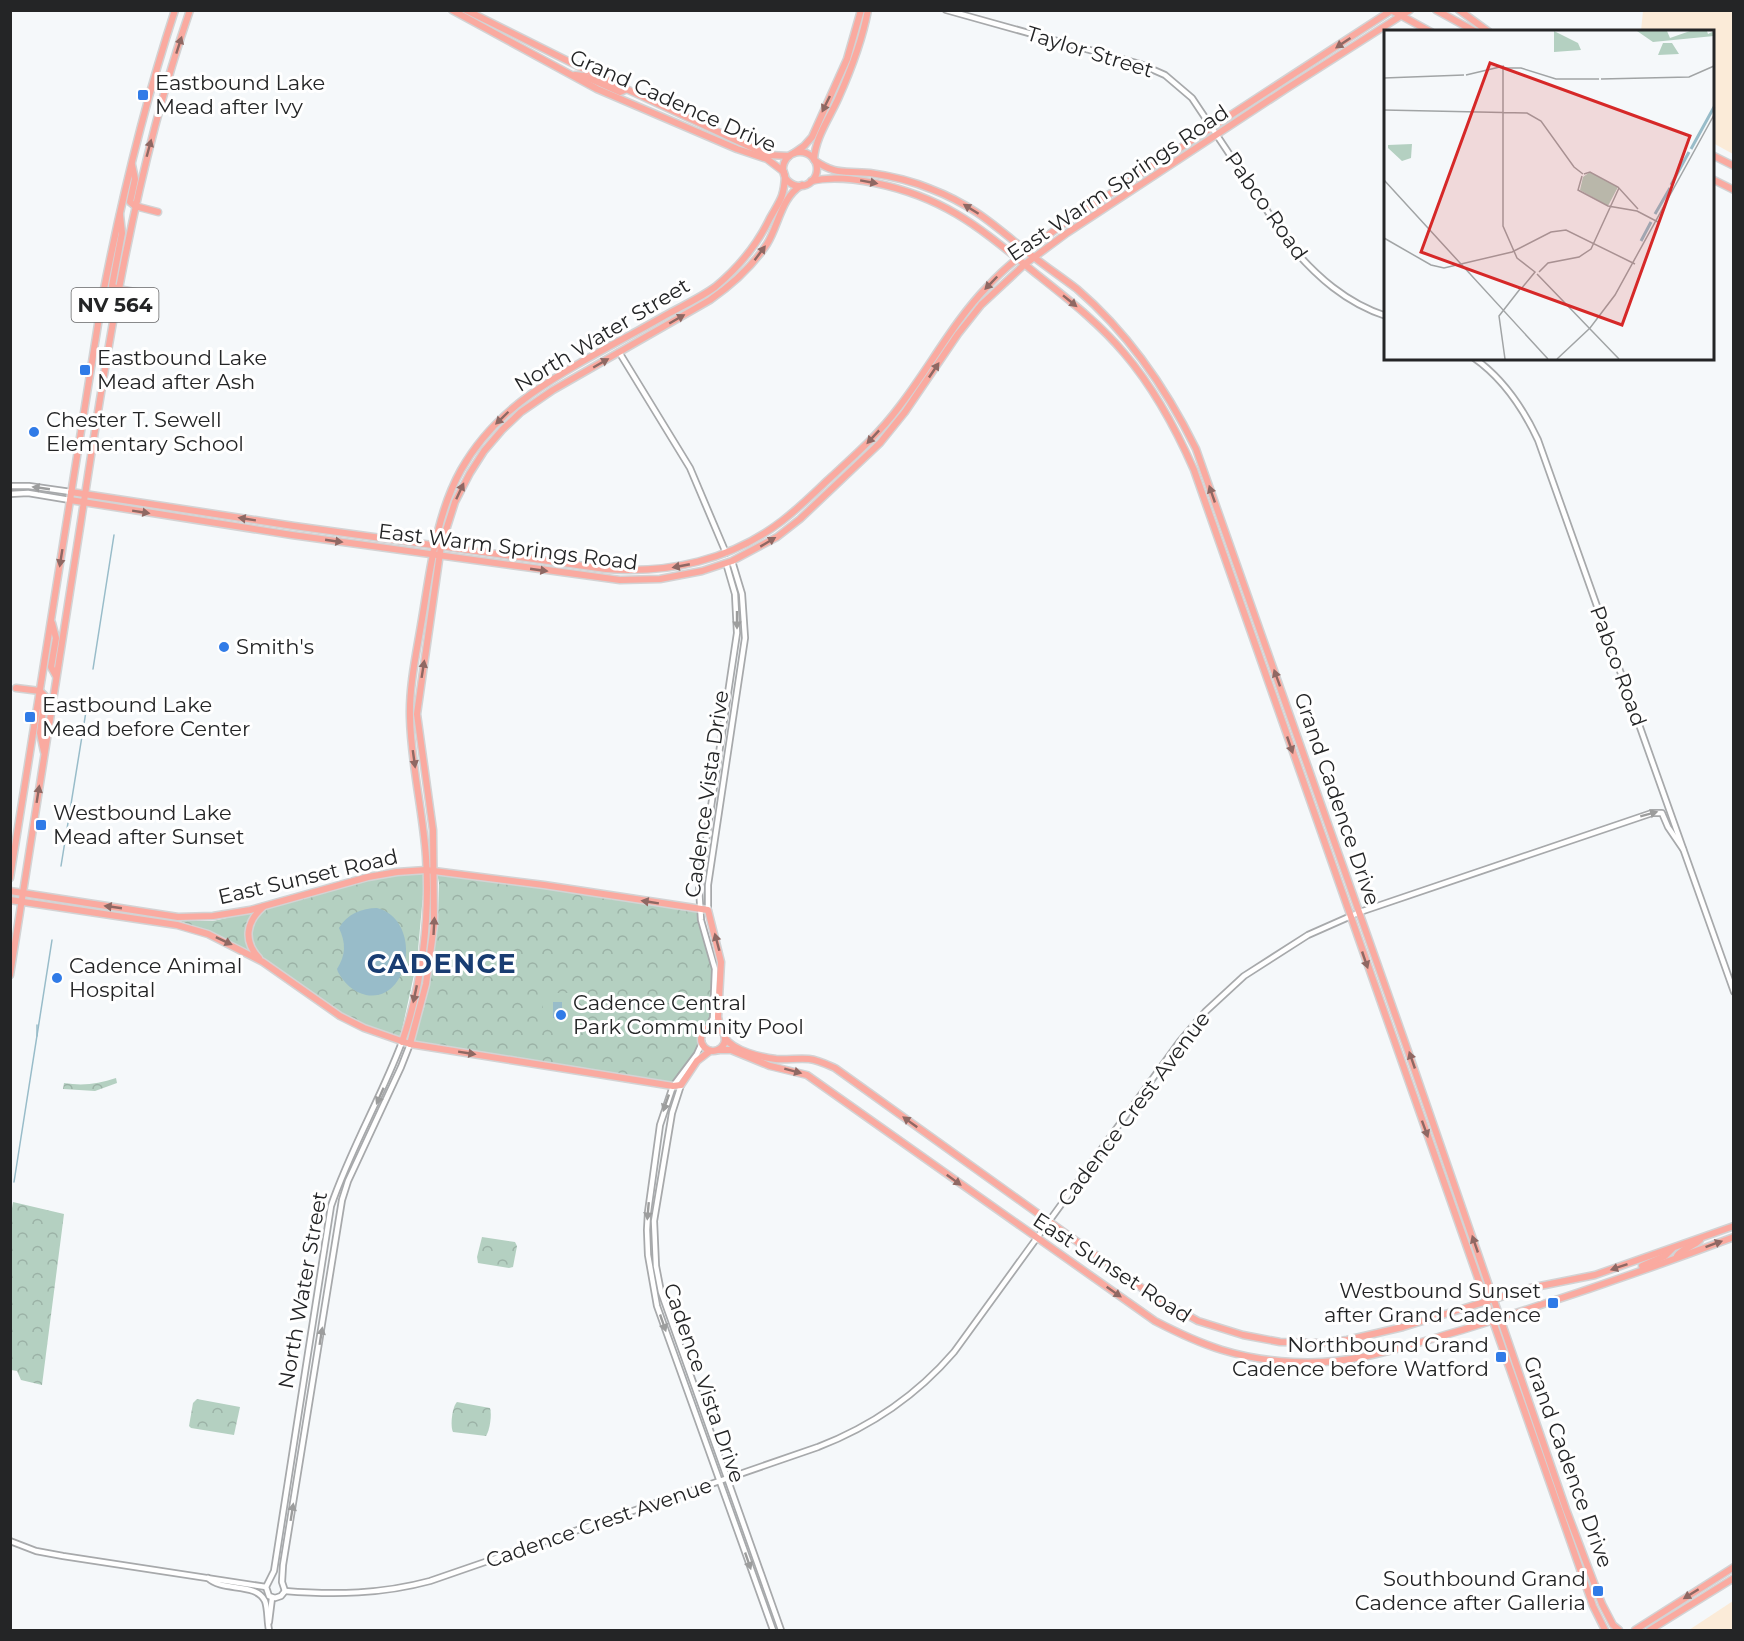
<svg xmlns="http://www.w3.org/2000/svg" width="1744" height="1641" font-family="Montserrat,sans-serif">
  <defs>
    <pattern id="park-crowns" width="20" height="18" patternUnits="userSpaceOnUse" patternTransform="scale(1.5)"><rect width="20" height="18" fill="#b4d0c1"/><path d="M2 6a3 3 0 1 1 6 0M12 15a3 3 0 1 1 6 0" fill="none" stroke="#9bb2a6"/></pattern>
  </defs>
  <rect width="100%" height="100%" fill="#f5f8fa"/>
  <g fill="#fbebd8">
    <polygon points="1643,11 1733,11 1733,154 1713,143 1712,32 1641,31"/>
    <polygon points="1733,1601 1733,1630 1689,1630"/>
  </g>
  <g fill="url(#park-crowns)">
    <path d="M425 873 417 961 400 1039C384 1033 367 1028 352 1020 334 1011 318 998 302 986 282 973 249 959 251 932 252 920 260 912 270 907 321 893 372 875 425 873Z"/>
    <polygon points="437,873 452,874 698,912 698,918 713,967 711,1022 701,1035 697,1051 673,1083 412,1042 424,1008 433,961 438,919 439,883"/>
    <polygon points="253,912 245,933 248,950 180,921 213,921"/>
    <path d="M116 1078 117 1083 95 1091 63 1089 64 1083C83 1086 98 1084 116 1078Z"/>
    <polygon points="13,1202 64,1214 42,1385 21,1380 17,1371 11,1370 10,1221"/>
    <polygon points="482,1237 515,1242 517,1246 513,1267 509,1268 478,1263 477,1257"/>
    <polygon points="197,1399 240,1407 234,1435 191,1428 189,1426 193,1403"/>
    <path d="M457 1402 490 1408C492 1414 490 1430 486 1436L453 1432C450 1426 452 1407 457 1402Z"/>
  </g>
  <polygon fill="#b4d0c1" points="547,993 579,993 579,1028 547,1028 547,1020 543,1020 543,1000 547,1000"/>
  <g fill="#98bcc9">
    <path d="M377 908C423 920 411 1003 366 995 353 992 344 983 338 972L337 969C346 955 346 943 339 928 347 914 362 908 377 908Z"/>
    <rect x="553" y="1002" width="9" height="16"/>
  </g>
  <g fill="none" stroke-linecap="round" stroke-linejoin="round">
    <g stroke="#98bcc9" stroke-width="1.5">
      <polyline points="93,669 114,535"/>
      <polyline points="61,866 88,699"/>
      <polyline points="37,1025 37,1036"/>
      <polyline points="14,1182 52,940"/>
    </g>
    <g stroke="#a7a9ab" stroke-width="8">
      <g id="minor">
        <path d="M946 10 1140 64 1165 75 1192 98 1290 245C1316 276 1346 303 1386 316"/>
        <polyline points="619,352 690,468 726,553"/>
        <path d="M1474 358C1504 379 1523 408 1538 440L1734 992"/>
        <polyline points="10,486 29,486 71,492"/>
        <polyline points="10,494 28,493 70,500"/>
        <polyline points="708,910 708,885 745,638 742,594 732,561"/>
        <polyline points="707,1029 713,1018 715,969 701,920 699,887 737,633 735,594 726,563"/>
        <polyline points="702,1043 697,1054 673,1086 660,1125 648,1212 647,1230 648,1255 657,1306 773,1630"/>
        <polyline points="681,1085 672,1113 654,1221 656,1266 661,1292 781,1630"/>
        <polyline points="10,1541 36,1551 63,1556 266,1587"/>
        <path d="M208 1578C222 1592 256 1582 265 1601 268 1609 267 1621 269 1630"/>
        <path d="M285 1591C335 1595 382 1594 430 1581L818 1447C870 1427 917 1395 954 1352L1180 1041 1205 1012 1244 976 1308 935 1360 912 1652 813H1662L1668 827 1683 849"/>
        <path d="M285 1591 281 1596 275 1598 269 1596 266 1587 274 1571 331 1206C350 1150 381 1098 402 1042"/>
        <polyline points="285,1591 282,1582 283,1565 342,1200 348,1181 401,1067 410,1044"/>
        <polyline points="269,1622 272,1598"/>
      </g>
    </g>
    <g stroke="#d3d3d4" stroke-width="9">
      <g id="major">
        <polyline points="452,10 597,89 737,149 767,159 784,172"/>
        <polyline points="466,10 592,73 768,155 789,156"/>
        <path d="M868 10C862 42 851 70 838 99 829 119 815 138 814 160 837 176 844 170 870 173 891 176 912 181 931 189 971 204 994 225 1026 251 1042 264 1060 276 1077 289 1127 332 1167 390 1196 449L1408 1051 1566 1509 1602 1604 1613 1625 1619 1630"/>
        <polyline points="1391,10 1431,32"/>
        <polyline points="1436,10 1476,32"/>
        <polyline points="1459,10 1489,32"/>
        <polyline points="575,75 584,76 620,92 627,89"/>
        <circle cx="800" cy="169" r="17"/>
        <polyline points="794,153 804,146 812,137 847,59 861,10"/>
        <polyline points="1712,155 1734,166"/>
        <polyline points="132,165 135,179 130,202 135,206 158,212"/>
        <polyline points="1712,179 1734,190"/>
        <path d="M811 181C832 176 854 179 875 183 948 198 983 231 1039 276 1069 300 1100 324 1124 353 1154 388 1176 429 1194 470L1593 1606 1605 1630"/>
        <polyline points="120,215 122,233 112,286 118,289 140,293"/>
        <path d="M71 492 294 526 606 569C669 574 731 560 782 521 799 508 814 493 829 479 854 456 879 434 899 407 930 367 953 322 988 286 1010 262 1036 244 1062 225L1392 10"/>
        <polyline points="70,500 292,535 620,580 660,579 702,571 732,561 777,537 800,519 880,443 905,412 958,334 981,305 1025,264 1067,233 1286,89 1410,10"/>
        <polyline points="52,623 56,638 51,667 56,676"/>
        <polyline points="16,688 40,691"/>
        <polyline points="40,691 45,696 40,733 44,752"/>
        <path d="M10 878 102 299C121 201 144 105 175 10"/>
        <polyline points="10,891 178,917 213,916 250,910 368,877 397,872 426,870 544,885 708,910 721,962 718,1017 721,1031"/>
        <polyline points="10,900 177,925 208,934 263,962 340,1016 364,1028 410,1044 673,1086 681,1085 697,1061 710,1051"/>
        <path d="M259 958C243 941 246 922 263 907"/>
        <path d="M10 975C34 824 57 673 81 521 107 349 133 176 190 10"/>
        <circle cx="713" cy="1039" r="12"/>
        <path d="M725 1038C734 1051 760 1057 776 1059 786 1060 798 1058 809 1059 818 1060 826 1064 835 1068L1153 1296 1198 1321 1243 1335 1280 1342 1326 1343 1347 1340 1403 1327 1530 1288 1595 1275 1734 1226"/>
        <path d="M402 1042C422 985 430 918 426 857 423 811 411 765 410 718 409 687 416 655 421 625 430 573 435 517 461 470 478 440 503 414 531 394 573 364 621 341 666 315 682 306 700 298 715 287 738 268 757 245 770 218 780 200 784 198 785 175"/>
        <path d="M410 1044 426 984 434 925 433 830 417 714 441 546 455 502 470 473 484 451 502 430 521 412 553 390 710 300C733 284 752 267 767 244 779 225 781 197 802 185"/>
        <path d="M718 1050H731L770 1066 807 1075 1155 1321C1203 1346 1238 1359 1293 1362 1352 1366 1407 1346 1462 1330 1553 1302 1644 1271 1734 1237"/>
        <path d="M1677 1256C1683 1248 1693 1247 1700 1240"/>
        <polyline points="1642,1266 1665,1256 1672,1249"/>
        <polyline points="1635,1630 1734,1567"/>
        <polyline points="1650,1630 1734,1578"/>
      </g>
    </g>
    <use href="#minor" stroke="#fff" stroke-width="4.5"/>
    <use href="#major" stroke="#faaaa0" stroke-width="6"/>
  </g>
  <defs><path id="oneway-solid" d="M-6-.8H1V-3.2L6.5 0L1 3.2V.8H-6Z" transform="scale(1.5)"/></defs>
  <g fill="#8f6863">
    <use href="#oneway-solid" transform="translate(1343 43) rotate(146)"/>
    <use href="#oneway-solid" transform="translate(179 45) rotate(-72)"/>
    <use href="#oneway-solid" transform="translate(826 104) rotate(116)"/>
    <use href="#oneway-solid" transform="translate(149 148) rotate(-75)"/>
    <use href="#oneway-solid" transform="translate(869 182) rotate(10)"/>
    <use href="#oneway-solid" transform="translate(971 209) rotate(-148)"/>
    <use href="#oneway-solid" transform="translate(760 253) rotate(-53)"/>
    <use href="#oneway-solid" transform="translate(991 283) rotate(134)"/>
    <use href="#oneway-solid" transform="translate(1070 301) rotate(39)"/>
    <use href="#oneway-solid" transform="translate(677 319) rotate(-30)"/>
    <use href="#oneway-solid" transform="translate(601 363) rotate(-30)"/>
    <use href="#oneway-solid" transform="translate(934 370) rotate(-56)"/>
    <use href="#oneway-solid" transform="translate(502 418) rotate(136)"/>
    <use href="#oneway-solid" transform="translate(873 437) rotate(133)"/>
    <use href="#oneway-solid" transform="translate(460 491) rotate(-65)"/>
    <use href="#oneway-solid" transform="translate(1212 494) rotate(-109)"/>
    <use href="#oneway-solid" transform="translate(141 512) rotate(9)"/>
    <use href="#oneway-solid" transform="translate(247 519) rotate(-171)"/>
    <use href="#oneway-solid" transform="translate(334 541) rotate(8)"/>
    <use href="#oneway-solid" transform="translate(768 542) rotate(-31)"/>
    <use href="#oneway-solid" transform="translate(61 558) rotate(99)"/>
    <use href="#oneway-solid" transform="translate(681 566) rotate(169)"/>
    <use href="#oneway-solid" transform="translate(539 570) rotate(8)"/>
    <use href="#oneway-solid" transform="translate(423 669) rotate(-81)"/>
    <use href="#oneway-solid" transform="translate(1277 678) rotate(-110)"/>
    <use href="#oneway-solid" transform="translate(1290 745) rotate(71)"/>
    <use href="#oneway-solid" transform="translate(414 759) rotate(82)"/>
    <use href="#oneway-solid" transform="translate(38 794) rotate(-81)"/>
    <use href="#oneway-solid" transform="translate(650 902) rotate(-171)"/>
    <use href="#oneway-solid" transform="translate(113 907) rotate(-172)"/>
    <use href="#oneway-solid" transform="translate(434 926) rotate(-87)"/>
    <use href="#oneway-solid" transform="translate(224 941) rotate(25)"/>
    <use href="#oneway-solid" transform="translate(717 942) rotate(-105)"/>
    <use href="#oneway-solid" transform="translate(1365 960) rotate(71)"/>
    <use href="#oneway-solid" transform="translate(415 994) rotate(102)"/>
    <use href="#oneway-solid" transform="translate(467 1053) rotate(9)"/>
    <use href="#oneway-solid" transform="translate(1412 1060) rotate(-109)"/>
    <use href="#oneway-solid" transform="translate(793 1071) rotate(15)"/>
    <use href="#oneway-solid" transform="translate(910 1122) rotate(-144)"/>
    <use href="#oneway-solid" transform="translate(1425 1129) rotate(70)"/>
    <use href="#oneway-solid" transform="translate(954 1180) rotate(36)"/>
    <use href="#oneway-solid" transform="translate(1475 1244) rotate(-109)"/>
    <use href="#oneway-solid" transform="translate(1714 1244) rotate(-20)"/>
    <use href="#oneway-solid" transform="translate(1619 1267) rotate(161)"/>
    <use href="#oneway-solid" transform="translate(1114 1292) rotate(35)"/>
    <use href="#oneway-solid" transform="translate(1691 1594) rotate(148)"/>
  </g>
  <g fill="#9c9d9d">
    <use href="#oneway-solid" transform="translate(41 488) rotate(-172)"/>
    <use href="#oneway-solid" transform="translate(737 620) rotate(90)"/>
    <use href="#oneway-solid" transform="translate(1649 814) rotate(-15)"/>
    <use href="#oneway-solid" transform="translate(380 1096) rotate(114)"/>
    <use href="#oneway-solid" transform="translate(666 1103) rotate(109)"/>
    <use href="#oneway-solid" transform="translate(648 1211) rotate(95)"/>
    <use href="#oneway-solid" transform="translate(663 1323) rotate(71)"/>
    <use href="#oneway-solid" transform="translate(321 1336) rotate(-81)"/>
    <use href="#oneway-solid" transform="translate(292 1512) rotate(-81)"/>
    <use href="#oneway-solid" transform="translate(748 1561) rotate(71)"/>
  </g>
  <g fill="#307be7" stroke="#fff" stroke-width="2">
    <rect x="137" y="89" width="12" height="12" rx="3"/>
    <rect x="79" y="364" width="12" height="12" rx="3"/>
    <circle cx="34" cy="432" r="6"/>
    <circle cx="224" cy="647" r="6"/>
    <rect x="24" y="711" width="12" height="12" rx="3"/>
    <rect x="35" y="819" width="12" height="12" rx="3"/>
    <circle cx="57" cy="978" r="6"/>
    <circle cx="561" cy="1015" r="6"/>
    <rect x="1547" y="1297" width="12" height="12" rx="3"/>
    <rect x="1495" y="1351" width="12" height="12" rx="3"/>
    <rect x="1592" y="1585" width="12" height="12" rx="3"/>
  </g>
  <g text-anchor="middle" stroke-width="6" stroke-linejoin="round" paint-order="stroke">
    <rect fill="#fff" stroke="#666667" stroke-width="1.5" x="71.5" y="288" width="87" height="34" rx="4.5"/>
    <g font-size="20" font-weight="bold" fill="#242526">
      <text x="115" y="312">NV 564</text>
    </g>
    <g font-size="21" fill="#242526" stroke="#fff">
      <text transform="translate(1090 52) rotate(17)" y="7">Taylor Street</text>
      <text transform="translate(673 101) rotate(24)" y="7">Grand Cadence Drive</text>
      <text transform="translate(1118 183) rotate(-34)" y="7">East Warm Springs Road</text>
      <text transform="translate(1266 206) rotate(55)" y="7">Pabco Road</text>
      <text transform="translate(602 335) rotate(-31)" y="7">North Water Street</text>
      <text transform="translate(508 547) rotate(7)" y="7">East Warm Springs Road</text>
      <text transform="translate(1618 666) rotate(70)" y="7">Pabco Road</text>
      <text transform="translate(707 794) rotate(-82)" y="7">Cadence Vista Drive</text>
      <text transform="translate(1337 799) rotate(71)" y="7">Grand Cadence Drive</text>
      <text transform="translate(308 877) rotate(-13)" y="7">East Sunset Road</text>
      <text transform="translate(1134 1109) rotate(-53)" y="7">Cadence Crest Avenue</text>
      <text transform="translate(1112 1268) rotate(33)" y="7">East Sunset Road</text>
      <text transform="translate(303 1290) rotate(-80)" y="7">North Water Street</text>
      <text transform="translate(704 1383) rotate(71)" y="7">Cadence Vista Drive</text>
      <text transform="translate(1568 1462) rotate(70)" y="7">Grand Cadence Drive</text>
      <text transform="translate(599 1523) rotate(-19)" y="7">Cadence Crest Avenue</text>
    </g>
    <g font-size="21" fill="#242526" stroke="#fff" text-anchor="start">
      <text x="155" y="90">Eastbound Lake<tspan x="155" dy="24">Mead after Ivy</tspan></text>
      <text x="97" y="365">Eastbound Lake<tspan x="97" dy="24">Mead after Ash</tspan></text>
      <text x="46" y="427">Chester T. Sewell<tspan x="46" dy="24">Elementary School</tspan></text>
      <text x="236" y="654">Smith's</text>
      <text x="42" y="712">Eastbound Lake<tspan x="42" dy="24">Mead before Center</tspan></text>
      <text x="53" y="820">Westbound Lake<tspan x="53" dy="24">Mead after Sunset</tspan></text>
      <text x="69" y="973">Cadence Animal<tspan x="69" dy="24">Hospital</tspan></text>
      <text x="573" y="1010">Cadence Central<tspan x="573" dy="24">Park Community Pool</tspan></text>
      <text x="1541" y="1298" text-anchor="end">Westbound Sunset<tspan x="1541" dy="24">after Grand Cadence</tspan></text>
      <text x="1489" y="1352" text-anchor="end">Northbound Grand<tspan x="1489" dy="24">Cadence before Watford</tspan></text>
      <text x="1586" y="1586" text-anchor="end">Southbound Grand<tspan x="1586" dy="24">Cadence after Galleria</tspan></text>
    </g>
    <g font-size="27" font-weight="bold" letter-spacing="1.5" fill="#193d72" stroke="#fff">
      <text x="442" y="973">CADENCE</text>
    </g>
  </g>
  <g transform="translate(1384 30)">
    <rect width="330" height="330" fill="#f5f8fa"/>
    <path d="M253 1H283L286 8 306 1H323L324 4 330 1V6L269 12Z" fill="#b4d0c1"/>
    <path d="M170 1 194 13 197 20 170 22ZM279 13H288L295 24 274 25ZM28 114 27 128 18 131 4 118V115ZM206 142 234 157 224 176 196 160 199 147Z" fill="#b4d0c1"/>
    <path fill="none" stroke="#98bcc9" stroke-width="3" d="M307 119 330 77M287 155 305 122M271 184 286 158M257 211 267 192"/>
    <path fill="none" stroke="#a1a4a5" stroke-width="1.5" d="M121 38H137L172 49H215M119 39V196L133 228 151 242 137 259M82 45 120 36M0 48 80 45M217 49 305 47 330 36M0 80 143 83 157 91 190 137 199 144M200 144 206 142 234 157 254 179M198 146 194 160 224 176 253 181 274 192M0 150 164 329M0 208 47 235 60 238 128 222 167 202 182 200 251 234M155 242 164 233 195 227 207 219 235 158M153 244 235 329M121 329 115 286 136 259M173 329 206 298 231 265 330 85"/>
    <path fill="#d62828" fill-opacity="0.15" stroke="#d62828" stroke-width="3" d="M106 33 306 106 238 295 37 222Z"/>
    <rect width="330" height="330" fill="none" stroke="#242526" stroke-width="3"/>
  </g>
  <rect width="1744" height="1641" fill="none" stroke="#242526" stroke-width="24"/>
</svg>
